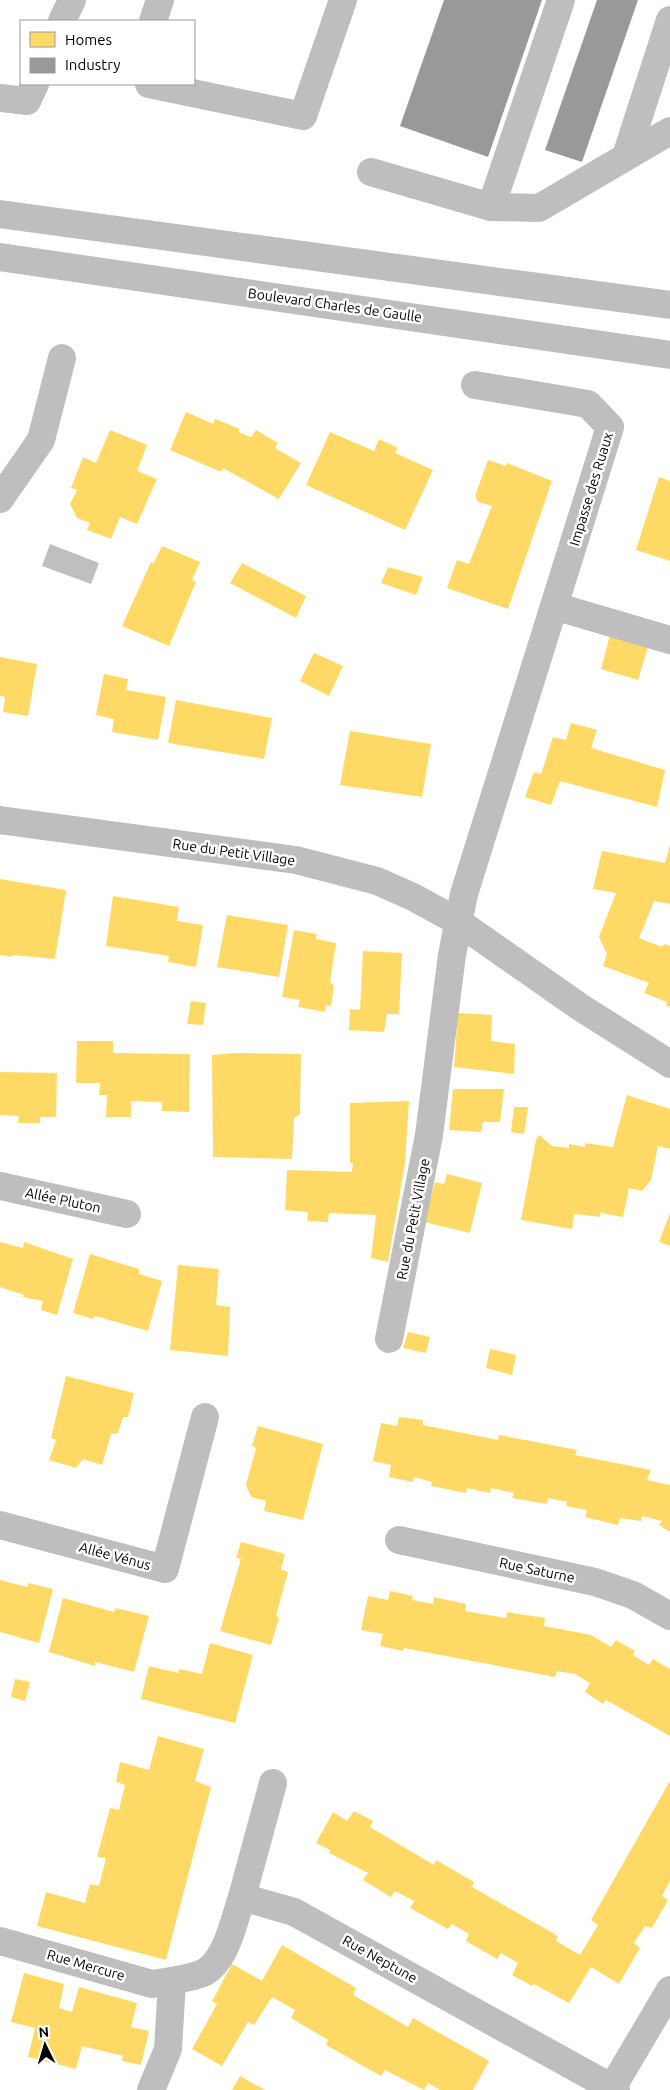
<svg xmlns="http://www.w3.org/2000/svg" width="670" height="2090" font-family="Ubuntu,sans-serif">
  <rect width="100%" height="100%" fill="#fff"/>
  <polygon fill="#bfbfbf" points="50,544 99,563 91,584 42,566"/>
  <g fill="#ffd966">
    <polygon points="186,412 213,424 215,419 240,429 238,432 251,437 256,430 278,443 275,448 301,463 279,499 223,468 221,472 170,450"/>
    <polygon points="110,430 147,445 137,471 157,479 137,524 120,517 111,539 87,530 90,523 77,518 70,504 77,490 71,488 83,457 96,463"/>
    <polygon points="330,432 374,451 379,439 398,448 395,453 433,470 405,530 306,485"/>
    <polygon points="488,460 506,466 507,463 552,481 508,609 447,588 457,560 469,564 492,506 478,502 475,496"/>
    <polygon points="659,477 670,481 670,561 636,550"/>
    <polygon points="162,546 200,562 192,580 196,582 169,646 122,626 151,562 154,563"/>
    <polygon points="242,563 306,596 296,618 230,583"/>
    <polygon points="388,567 423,577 416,595 381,583"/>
    <polygon points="610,635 648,647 638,680 601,669"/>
    <polygon points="314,653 343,666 329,696 300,681"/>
    <polygon points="0,657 37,664 28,716 3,712 5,697 0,696"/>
    <polygon points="104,674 128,679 126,690 166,697 158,740 112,732 114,719 96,715"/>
    <polygon points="176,700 272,718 264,759 168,743"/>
    <polygon points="571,723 597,730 591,748 665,770 657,807 560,781 551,805 525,797 534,772 541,774 553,737 566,740"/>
    <polygon points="350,731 431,744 422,797 340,785"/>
    <polygon points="670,844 670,904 654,901 639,938 662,947 664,944 670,946 670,1007 666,1005 667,1002 644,993 649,983 603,966 607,954 599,937 616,893 593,889 602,851 665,863"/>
    <polygon points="0,879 66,890 55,959 13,955 12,957 0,955"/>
    <polygon points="113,896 179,907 177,921 203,925 196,967 168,962 169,956 106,946"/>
    <polygon points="227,915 288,925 279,977 217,967"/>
    <polygon points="294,930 317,934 316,939 336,943 330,982 334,986 331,1006 326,1005 325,1012 298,1007 300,1000 282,997"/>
    <polygon points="363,951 402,953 399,1014 387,1014 384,1032 349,1030 350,1009 360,1010"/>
    <polygon points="191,1001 206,1003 203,1025 187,1024"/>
    <polygon points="458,1013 492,1015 491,1041 515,1044 514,1074 454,1067"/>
    <polygon points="77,1041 113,1041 113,1053 190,1054 189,1112 162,1111 162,1102 131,1101 131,1117 106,1117 107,1095 99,1095 100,1083 76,1083"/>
    <polygon points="235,1053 301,1054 300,1114 294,1118 292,1159 213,1157 212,1055"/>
    <polygon points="0,1072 57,1073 56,1117 40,1117 40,1123 18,1123 19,1116 0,1115"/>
    <polygon points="453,1089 504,1089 500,1122 483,1122 481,1132 449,1130"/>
    <polygon points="627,1095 670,1109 670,1149 658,1146 651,1180 642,1191 629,1188 623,1217 600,1213 600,1217 574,1214 572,1229 521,1220 536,1140 539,1135 552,1146 569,1148 569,1144 585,1147 585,1143 613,1147"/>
    <polygon points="409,1101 405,1163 388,1262 371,1258 376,1215 329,1213 328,1222 307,1221 308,1212 285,1210 287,1170 352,1172 353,1163 350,1163 350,1103"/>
    <polygon points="514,1107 528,1107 524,1134 511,1132"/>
    <polygon points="447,1174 482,1183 470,1233 424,1222 435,1182 444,1184"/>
    <polygon points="670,1213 670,1246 659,1242"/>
    <polygon points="0,1242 23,1248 24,1242 73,1259 57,1315 41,1310 43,1301 23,1297 24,1295 0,1287"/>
    <polygon points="90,1254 139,1269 139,1274 162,1281 148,1331 95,1316 93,1319 73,1313"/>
    <polygon points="178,1265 219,1269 216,1305 230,1307 228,1356 170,1350"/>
    <polygon points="408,1332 430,1337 426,1353 403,1348"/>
    <polygon points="490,1349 516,1355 512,1375 486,1368"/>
    <polygon points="66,1376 134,1393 128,1417 123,1417 118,1433 111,1434 102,1465 83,1459 76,1468 49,1460 56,1440 51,1438"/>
    <polygon points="399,1417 423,1420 423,1425 498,1440 499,1435 577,1450 575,1455 651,1470 647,1480 670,1485 670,1532 659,1525 662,1521 642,1516 641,1521 620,1518 618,1525 585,1517 587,1510 566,1506 567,1502 548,1498 547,1504 512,1498 514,1493 491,1488 490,1493 467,1488 466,1493 431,1486 432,1482 414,1477 413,1482 389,1477 391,1465 373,1461 381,1423 397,1426"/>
    <polygon points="258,1426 323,1444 303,1520 264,1511 266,1501 251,1497 246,1485 256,1448 252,1446"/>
    <polygon points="241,1542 285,1554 281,1569 288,1572 276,1616 279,1618 271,1645 220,1631 241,1559 236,1558"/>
    <polygon points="0,1580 27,1587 28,1583 53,1589 39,1643 0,1632"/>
    <polygon points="390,1591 413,1596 412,1600 433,1604 434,1597 466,1604 465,1611 506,1618 507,1612 545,1618 544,1626 591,1635 611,1647 616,1640 635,1651 633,1655 649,1665 653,1659 670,1669 670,1736 606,1700 603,1704 585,1692 590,1683 575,1674 557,1671 555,1677 404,1648 403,1651 380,1646 383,1634 361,1630 368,1596 388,1600"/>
    <polygon points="63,1598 114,1612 116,1608 149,1616 134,1672 95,1662 95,1666 49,1652"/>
    <polygon points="210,1643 253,1655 235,1723 141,1699 149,1666 178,1673 179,1669 202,1674"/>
    <polygon points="15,1679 30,1682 25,1701 11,1697"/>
    <polygon points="158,1736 204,1749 195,1781 211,1787 166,1960 37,1926 46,1892 85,1903 90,1884 99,1886 106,1858 97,1857 110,1808 119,1810 125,1785 116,1782 120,1762 149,1770"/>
    <polygon points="670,1781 670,1881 662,1896 668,1900 652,1928 645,1926 634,1943 640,1948 619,1984 591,1967 569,2003 534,1984 532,1986 512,1975 518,1963 501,1953 497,1959 466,1941 469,1934 452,1924 448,1929 410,1908 414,1901 395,1891 391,1897 363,1880 368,1873 329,1853 330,1850 316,1843 333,1812 347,1821 354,1811 373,1821 370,1827 434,1865 436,1860 474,1882 472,1887 558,1936 556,1941 580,1955 598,1925 591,1920"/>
    <polygon points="282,1945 356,1988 353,1995 408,2027 413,2018 489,2061 473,2090 440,2090 428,2083 424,2090 385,2070 381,2076 326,2045 328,2040 291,2018 295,2010 272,1997 254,2025 248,2022 222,2066 192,2049 217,2004 212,2001 232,1964 262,1981"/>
    <polygon points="24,1973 64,1984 59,2008 72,2012 79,1987 137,2003 131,2027 149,2031 141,2065 122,2061 123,2056 82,2046 76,2069 28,2057 35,2028 11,2022"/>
    <polygon points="240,2076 265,2090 232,2090"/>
  </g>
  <g fill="#999">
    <polygon points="444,0 542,0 488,157 400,126"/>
    <polygon points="597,0 638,0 582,162 545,150"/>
  </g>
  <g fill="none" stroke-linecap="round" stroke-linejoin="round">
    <g stroke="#bebebe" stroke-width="28">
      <polyline points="62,21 72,0"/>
      <polyline points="153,21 160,0"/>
      <polyline points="149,84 303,116 343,0"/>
      <polyline points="0,98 27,101 35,84"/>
      <polyline points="626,156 670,20"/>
      <polyline points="371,172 491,207 539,208 670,131"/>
      <polyline points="491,207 561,0"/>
      <polyline points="0,214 670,305"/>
      <polyline points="0,257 670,355"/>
      <polyline points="0,499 41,440 62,358"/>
      <polyline points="554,606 670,640"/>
      <polyline points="0,820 296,860 377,881 413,897 457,921 580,1007 670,1064"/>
      <polyline points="0,1186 127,1214"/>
      <polyline points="389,1339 429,1135 452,955 464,894 610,427 588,404 475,385"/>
      <polyline points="0,1525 165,1569 205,1417"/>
      <polyline points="399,1540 595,1582 633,1595 670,1616"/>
      <polyline points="273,1783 242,1897 294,1912 616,2090"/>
      <path d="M0 1941 152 1984C165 1982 194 1978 205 1972 227 1959 234 1920 242 1897"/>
      <polyline points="612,2088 670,1990"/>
      <polyline points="151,2090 168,2049 172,1981"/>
    </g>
  </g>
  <g text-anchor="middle" stroke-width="5" stroke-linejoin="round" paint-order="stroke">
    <g font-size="14" fill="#000" stroke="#fff">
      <text transform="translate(335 305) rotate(8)" y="5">Boulevard Charles de Gaulle</text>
      <text transform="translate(591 489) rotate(-73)" y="5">Impasse des Ruaux</text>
      <text transform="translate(234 852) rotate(8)" y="5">Rue du Petit Village</text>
      <text transform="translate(63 1200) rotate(12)" y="5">Allée Pluton</text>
      <text transform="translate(413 1219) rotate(-79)" y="5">Rue du Petit Village</text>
      <text transform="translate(115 1556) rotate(15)" y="5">Allée Vénus</text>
      <text transform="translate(537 1570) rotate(12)" y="5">Rue Saturne</text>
      <text transform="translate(380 1959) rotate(29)" y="5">Rue Neptune</text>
      <text transform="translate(86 1965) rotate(16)" y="5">Rue Mercure</text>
    </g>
  </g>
  <rect x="20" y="20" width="175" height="65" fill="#ffffff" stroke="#999999"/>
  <rect x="30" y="32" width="25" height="15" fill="#ffd966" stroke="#999999"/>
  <text x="65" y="45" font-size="15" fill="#000000">Homes</text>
  <rect x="30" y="58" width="25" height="15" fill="#999999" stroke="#999999"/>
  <text x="65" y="70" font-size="15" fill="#000000">Industry</text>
  <g transform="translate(45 2045) rotate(355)" stroke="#ffffff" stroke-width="4" paint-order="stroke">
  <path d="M0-4L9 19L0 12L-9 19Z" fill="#000000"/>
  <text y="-8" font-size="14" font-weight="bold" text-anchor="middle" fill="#000000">N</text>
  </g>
</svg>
